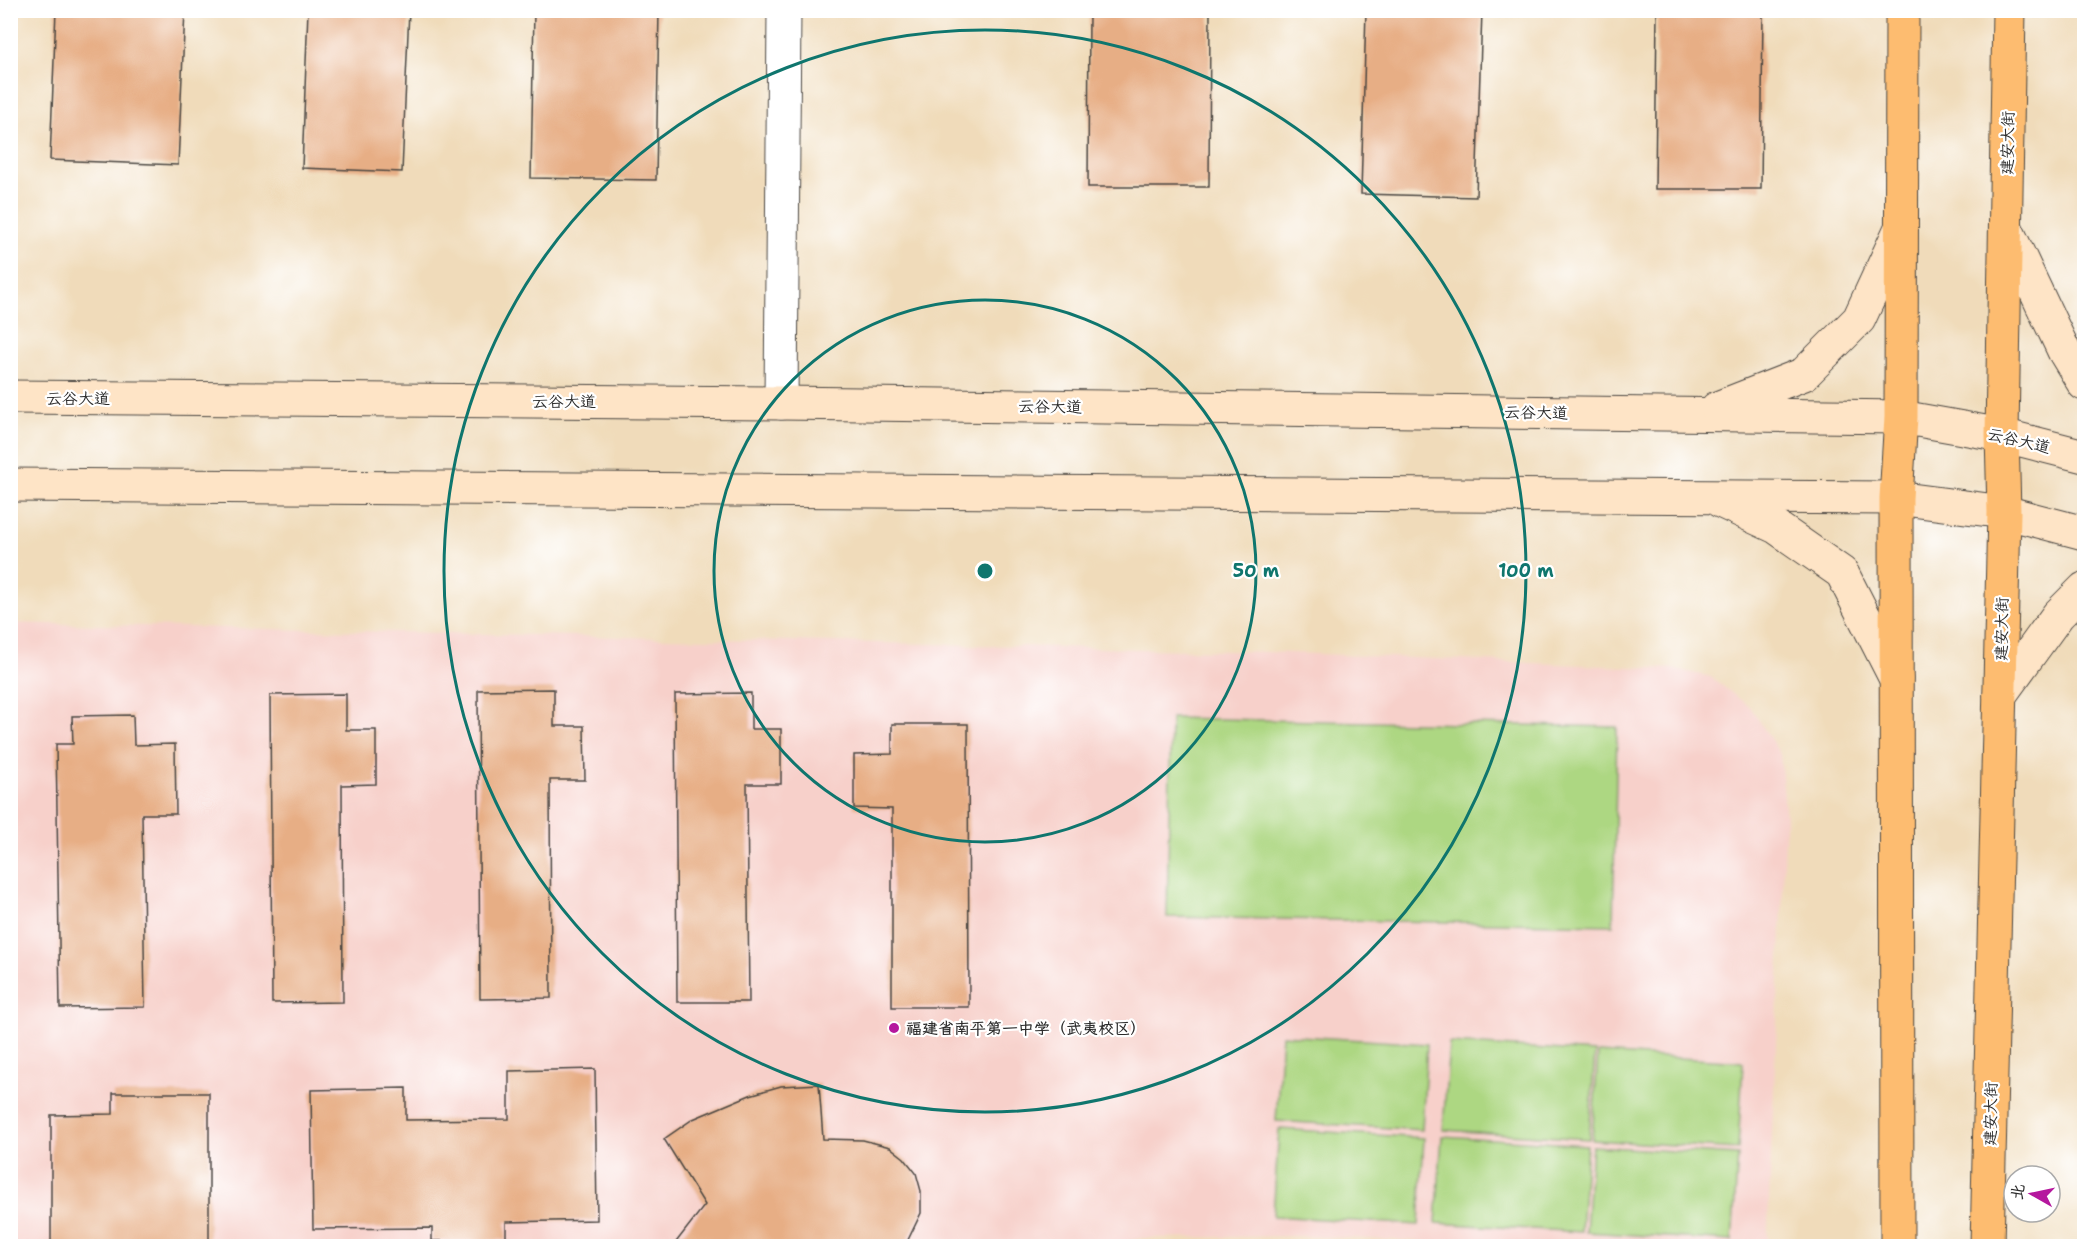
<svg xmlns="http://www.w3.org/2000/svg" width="2095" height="1257" font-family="'Shantell Sans','LXGW WenKai TC',sans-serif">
  <rect width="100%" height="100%" fill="#fff"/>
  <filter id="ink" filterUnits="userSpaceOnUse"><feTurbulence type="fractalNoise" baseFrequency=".0167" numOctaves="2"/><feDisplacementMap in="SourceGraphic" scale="12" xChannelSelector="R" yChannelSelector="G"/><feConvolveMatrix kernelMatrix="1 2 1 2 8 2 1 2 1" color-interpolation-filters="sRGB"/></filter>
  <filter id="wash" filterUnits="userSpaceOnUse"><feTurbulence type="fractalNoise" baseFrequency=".008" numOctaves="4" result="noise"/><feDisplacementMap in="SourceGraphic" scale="24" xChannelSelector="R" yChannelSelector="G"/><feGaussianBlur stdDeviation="1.35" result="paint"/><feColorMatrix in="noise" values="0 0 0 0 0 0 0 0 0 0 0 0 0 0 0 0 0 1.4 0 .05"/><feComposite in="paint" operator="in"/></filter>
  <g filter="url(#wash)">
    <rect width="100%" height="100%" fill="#f0dbba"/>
    <polygon fill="#f7d0ca" points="11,623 1269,652 1674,669 1711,677 1751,708 1780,754 1786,819 1767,1246 1533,1246 1300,1236 1141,1238 1108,1246 11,1246"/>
    <g fill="#add782" stroke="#6c8156" stroke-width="1.5">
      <polygon points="1171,718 1617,727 1613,925 1167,917"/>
      <polygon points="1282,1035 1427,1044 1422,1130 1276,1121"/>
      <polygon points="1449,1043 1595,1052 1589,1139 1443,1130"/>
      <polygon points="1598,1053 1743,1062 1738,1149 1592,1140"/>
      <polygon points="1279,1129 1424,1138 1419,1225 1273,1216"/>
      <polygon points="1442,1136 1587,1145 1581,1232 1436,1223"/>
      <polygon points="1592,1146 1738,1155 1732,1241 1586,1232"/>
    </g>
    <g id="blocks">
      <g fill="#e7ae85">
        <polygon points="56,10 185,10 178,165 50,160"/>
        <polygon points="308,10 409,10 402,172 302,168"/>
        <polygon points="534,10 659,10 656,180 531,178"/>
        <polygon points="1089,10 1210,10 1209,187 1088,187"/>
        <polygon points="1366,10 1482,10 1476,197 1361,194"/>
        <polygon points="1657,10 1763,10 1761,189 1655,189"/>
        <polygon points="554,689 554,726 584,726 585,780 550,780 551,998 480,999 478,690"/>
        <polygon points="751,693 751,729 781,729 781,784 747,784 749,1002 677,1002 675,694"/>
        <polygon points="346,694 346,730 376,730 376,784 342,785 343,1002 272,1003 270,695"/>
        <polygon points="133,715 134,745 175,744 176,814 142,814 145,1007 60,1008 56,744 73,744 72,716"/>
        <polygon points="892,724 968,724 969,1007 892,1007 892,809 854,808 854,755 892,754"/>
        <polygon points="595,1069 597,1220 506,1222 506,1240 432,1241 432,1228 313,1229 311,1090 406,1088 406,1120 509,1119 509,1071"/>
        <polygon points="819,1084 823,1139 863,1140 890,1147 904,1158 916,1173 921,1191 921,1213 905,1246 673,1246 705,1205 664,1139 693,1119 750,1095 781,1086"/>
        <polygon points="113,1093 209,1093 209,1246 51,1246 51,1115 113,1114"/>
      </g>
    </g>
  </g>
  <g filter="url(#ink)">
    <use href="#blocks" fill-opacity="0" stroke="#494540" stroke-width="1.5"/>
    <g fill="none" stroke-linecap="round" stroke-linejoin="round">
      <g stroke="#494540" stroke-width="35">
        <polyline id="street" points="781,403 784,10"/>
      </g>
      <g stroke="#494540" stroke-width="35">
        <g id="secondary">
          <polyline points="2006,228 2064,351 2084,384"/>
          <polyline points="10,397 781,403 1901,417 2002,435 2084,456"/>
          <polyline points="1717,408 1804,374 1859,319 1901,228"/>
          <polyline points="10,485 1896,498 2004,512 2084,533"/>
          <polyline points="1720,501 1776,527 1842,573 1896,679"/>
          <polyline points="2000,695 2058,615 2084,589"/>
        </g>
      </g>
      <g stroke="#494540" stroke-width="35">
        <g id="primary">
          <polyline points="1897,1246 1896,498 1901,417 1902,10"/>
          <polyline points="1987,1246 2004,512 2002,435 2009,10"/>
        </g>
      </g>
      <use href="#street" stroke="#fff" stroke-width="33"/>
      <use href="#secondary" stroke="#fee4c6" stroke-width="33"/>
      <use href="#primary" stroke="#fdbc70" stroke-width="33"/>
    </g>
  </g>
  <g fill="none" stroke="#0f766e" stroke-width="3">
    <circle cx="985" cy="571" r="271"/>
    <circle cx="985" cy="571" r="541"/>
  </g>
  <circle fill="#b5179e" stroke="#fff" stroke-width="2" cx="894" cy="1028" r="6"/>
  <g text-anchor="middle" stroke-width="4.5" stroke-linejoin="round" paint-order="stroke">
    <g font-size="16" fill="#2b2b2b" stroke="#fff">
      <text transform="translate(2007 143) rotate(-89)" y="6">建安大街</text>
      <text x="78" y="404">云谷大道</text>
      <text x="564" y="407">云谷大道</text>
      <text transform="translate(1050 406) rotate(1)" y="6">云谷大道</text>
      <text transform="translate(1536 412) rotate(1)" y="6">云谷大道</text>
      <text transform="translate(2019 440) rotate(13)" y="6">云谷大道</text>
      <text transform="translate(2001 629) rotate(-89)" y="6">建安大街</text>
      <text transform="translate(1990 1114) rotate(-89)" y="6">建安大街</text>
    </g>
    <g font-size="16" font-weight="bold" fill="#2b2b2b" stroke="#fff" text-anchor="start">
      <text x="906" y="1034">福建省南平第一中学（武夷校区）</text>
    </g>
  </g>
  <circle cx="985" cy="571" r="9" fill="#0f766e" stroke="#fff" stroke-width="3"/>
  <g font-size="18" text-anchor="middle" font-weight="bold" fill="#0f766e" stroke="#fff" stroke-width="4.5" stroke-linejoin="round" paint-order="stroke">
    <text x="1256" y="577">50 m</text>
    <text x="1526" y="577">100 m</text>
  </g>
  <rect width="2095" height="1257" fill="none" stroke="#fff" stroke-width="36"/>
  <g transform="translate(2032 1194) rotate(279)"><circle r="28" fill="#ffffff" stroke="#aaaaaa" stroke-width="1.5"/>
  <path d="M0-4.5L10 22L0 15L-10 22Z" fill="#b5179e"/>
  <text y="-9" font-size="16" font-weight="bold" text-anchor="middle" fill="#2b2b2b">北</text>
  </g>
</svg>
